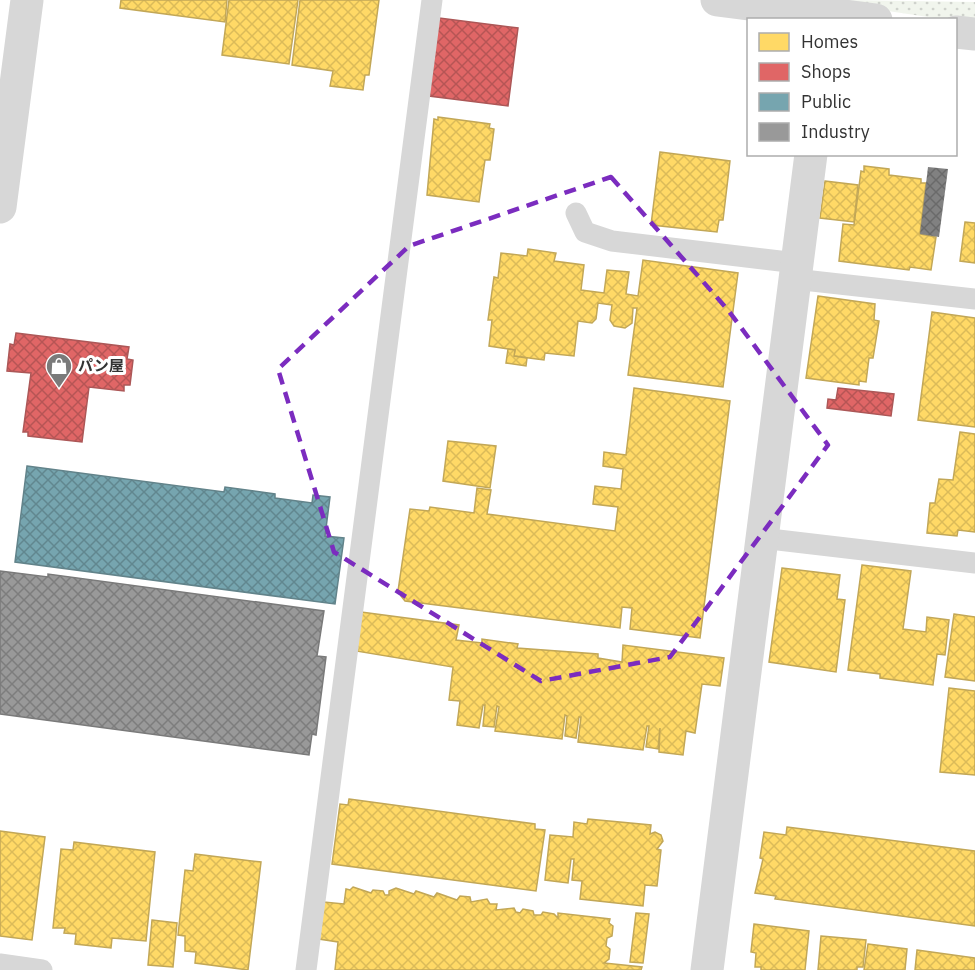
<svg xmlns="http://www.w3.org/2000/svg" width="975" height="970" font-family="'IBM Plex Sans','Noto Sans JP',sans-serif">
  <defs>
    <pattern id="park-dots" width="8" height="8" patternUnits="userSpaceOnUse" patternTransform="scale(1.5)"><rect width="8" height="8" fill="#f1f5ed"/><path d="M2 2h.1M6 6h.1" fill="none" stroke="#cfd2cc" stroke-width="1.8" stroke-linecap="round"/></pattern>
    <pattern id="homes-cross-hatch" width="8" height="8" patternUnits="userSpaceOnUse" patternTransform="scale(1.5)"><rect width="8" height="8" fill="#ffd966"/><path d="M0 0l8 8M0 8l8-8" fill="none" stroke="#dbbb59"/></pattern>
    <pattern id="shops-cross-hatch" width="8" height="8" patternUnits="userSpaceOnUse" patternTransform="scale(1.5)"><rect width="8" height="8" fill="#e06666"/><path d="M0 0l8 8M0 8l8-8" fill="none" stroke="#b65555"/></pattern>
    <pattern id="public-cross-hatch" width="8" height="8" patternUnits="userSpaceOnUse" patternTransform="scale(1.5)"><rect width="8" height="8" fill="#76a5af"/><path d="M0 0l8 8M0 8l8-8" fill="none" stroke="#61878f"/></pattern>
    <pattern id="industry-cross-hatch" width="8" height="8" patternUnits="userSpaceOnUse" patternTransform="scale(1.5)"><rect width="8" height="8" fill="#999"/><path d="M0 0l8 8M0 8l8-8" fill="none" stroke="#7d7d7d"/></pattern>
    <pattern id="building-cross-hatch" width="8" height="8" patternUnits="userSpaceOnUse" patternTransform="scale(1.5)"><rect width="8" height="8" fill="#818181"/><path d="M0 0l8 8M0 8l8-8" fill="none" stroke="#6a6a6a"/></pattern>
  </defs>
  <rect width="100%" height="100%" fill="#fff"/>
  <polygon fill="url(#park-dots)" points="842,0 975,2 975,24 841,4"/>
  <g fill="url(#homes-cross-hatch)" stroke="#c2a757" stroke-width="1.5">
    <polygon points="121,0 227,0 225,22 120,8"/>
    <polygon points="229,0 298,0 289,64 222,55"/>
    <polygon points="300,0 379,0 369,75 365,75 363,90 330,86 333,71 292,65"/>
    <polygon points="438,117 490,124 489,128 494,129 490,160 485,160 479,202 427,195 434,119 438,120"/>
    <polygon points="660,152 730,161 723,220 719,220 717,232 651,225"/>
    <polygon points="864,166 889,169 889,175 921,179 921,183 926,183 920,234 936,237 931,270 910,267 909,270 839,261 843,224 854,225 861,171 864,172"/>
    <polygon points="825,181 858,185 854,222 820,218"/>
    <polygon points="965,222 975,223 975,263 960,261"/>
    <polygon points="528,249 556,253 554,261 584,265 581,290 604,293 607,270 629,272 626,294 638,296 643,260 738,273 723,387 628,375 637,308 633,308 632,323 625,328 614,326 610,320 612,305 598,303 596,319 592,323 578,321 574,356 545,353 544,360 514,356 515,350 489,346 492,320 488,320 494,277 498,278 501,253 527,256"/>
    <polygon points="818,296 875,304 874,320 879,321 873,358 869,358 866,382 859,381 859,385 806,378"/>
    <polygon points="932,312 975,318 975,427 918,420"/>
    <polygon points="508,349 515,350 514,356 527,358 526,366 506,363"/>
    <polygon points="634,388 730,401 700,638 630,629 632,608 622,607 620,628 405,601 401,596 402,592 398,591 410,509 429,511 430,507 474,513 477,488 491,490 487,514 615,531 618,507 593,504 595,486 621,489 623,469 603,466 604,452 626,455"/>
    <polygon points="960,432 975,434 975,532 958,530 957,536 927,533 930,503 935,503 939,479 953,480"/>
    <polygon points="448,441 496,446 490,488 443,481"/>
    <polygon points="862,565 911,571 903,629 926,632 927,617 949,620 945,655 937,654 933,685 880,678 880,674 848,670"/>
    <polygon points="782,568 840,575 837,599 845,600 836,672 769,662"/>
    <polygon points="361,612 459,625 456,640 482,643 482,639 518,644 517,648 598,654 598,658 622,662 623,645 724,658 720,686 702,684 695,733 686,731 683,755 659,752 660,728 658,749 646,747 649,726 647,726 643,750 578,742 581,717 579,717 576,738 565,736 567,716 565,715 562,739 495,731 499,707 497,706 494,727 483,726 485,705 483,705 479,728 457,725 460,701 449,700 453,667 356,651"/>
    <polygon points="954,614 975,617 975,681 945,677"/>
    <polygon points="949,688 975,691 975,775 940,772"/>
    <polygon points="349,799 535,824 535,829 545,830 536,891 332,864 340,804 348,805"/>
    <polygon points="588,819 651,825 650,834 655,832 661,835 663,841 657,849 661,850 657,886 645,885 643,906 580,899 582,881 572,880 574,859 571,859 568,883 545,880 550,835 573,837 574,822 587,824"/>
    <polygon points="787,827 975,851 975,926 775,899 776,896 755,893 763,859 760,858 764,832 786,835"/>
    <polygon points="0,831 45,837 32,940 0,936"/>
    <polygon points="74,842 155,852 146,941 112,938 111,948 75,944 76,934 64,933 65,928 53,928 61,849 73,850"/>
    <polygon points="195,854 261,862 248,970 195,963 196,952 185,951 185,936 178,935 185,870 193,871"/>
    <polygon points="353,887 371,893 373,890 383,891 385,895 389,895 389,891 396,888 414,894 416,891 434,897 437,893 457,900 460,896 470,897 471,902 487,899 490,904 497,904 496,910 514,908 516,912 520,913 523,909 533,911 534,915 541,915 543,912 554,914 558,918 558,913 610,919 609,923 613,926 612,936 607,938 606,946 610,949 609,959 604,963 642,967 641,970 335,970 338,942 319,939 324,902 344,904 346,889 350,890"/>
    <polygon points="636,913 649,914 643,963 630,962"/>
    <polygon points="152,920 177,923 173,967 148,965"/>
    <polygon points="754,924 809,931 805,970 761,970 761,967 755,967 756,953 751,952"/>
    <polygon points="821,936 866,940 863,967 857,967 857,970 818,970"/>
    <polygon points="868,944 907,949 905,970 864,970"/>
    <polygon points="917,950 975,958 975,970 915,970"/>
  </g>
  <g fill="url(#shops-cross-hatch)" stroke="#ac5757" stroke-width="1.5">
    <polygon points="439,18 518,28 508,106 429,96"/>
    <polygon points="16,333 129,347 127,359 133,360 130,385 124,385 124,391 89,387 82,442 28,436 28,432 23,432 31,373 7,371 10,344 14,345"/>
    <polygon points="838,388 894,394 891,416 827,408 828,399 836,400"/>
  </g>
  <polygon fill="url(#public-cross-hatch)" stroke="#62838a" stroke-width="1.5" points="27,466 224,492 225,487 275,494 275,498 312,503 313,495 330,497 325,536 344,538 335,604 15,562"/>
  <polygon fill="url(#industry-cross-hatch)" stroke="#7a7a7a" stroke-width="1.5" points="0,571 48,577 48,574 324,611 317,656 326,657 316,735 312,734 309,755 0,714"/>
  <polygon fill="url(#building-cross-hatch)" points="928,167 948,169 939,237 920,234"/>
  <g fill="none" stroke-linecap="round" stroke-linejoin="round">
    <g stroke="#d7d7d7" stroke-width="21">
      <polyline points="576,213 585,232 612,241 797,263"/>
      <polyline points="794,279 975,299"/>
      <polyline points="761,538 975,563"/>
      <polyline points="0,964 42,970"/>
      <polyline points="306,970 432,0"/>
    </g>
    <g stroke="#d7d7d7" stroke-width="33">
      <polyline points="717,0 876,20"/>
      <polyline points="956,32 975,34"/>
      <polyline points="0,207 27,0"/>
      <polyline points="707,970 811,154"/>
    </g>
  </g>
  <path fill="none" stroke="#7b2cbf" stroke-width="4.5" stroke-dasharray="12 8" stroke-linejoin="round" d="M611 177 728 310 828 445 670 657 541 681 334 552 278 369 409 246Z"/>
  <defs>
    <g id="shop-pin" transform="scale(1.35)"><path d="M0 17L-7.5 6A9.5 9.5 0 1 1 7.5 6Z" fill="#7a7a7a" stroke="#fff"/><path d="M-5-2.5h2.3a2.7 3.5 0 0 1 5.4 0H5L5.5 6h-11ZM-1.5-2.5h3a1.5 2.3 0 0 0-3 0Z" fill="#fff"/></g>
  </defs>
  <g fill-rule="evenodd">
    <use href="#shop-pin" x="59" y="366"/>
  </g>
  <g text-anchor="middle" stroke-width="6" stroke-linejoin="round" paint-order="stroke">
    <g font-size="15" font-weight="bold" fill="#333" stroke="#fff" text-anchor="start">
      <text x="78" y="371">パン屋</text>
    </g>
  </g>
  <rect x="747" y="18" width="210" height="138" fill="#ffffff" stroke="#adadad" stroke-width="1.5"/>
  <rect x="759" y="33" width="30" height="18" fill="#ffd966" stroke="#adadad" stroke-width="1.5"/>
  <text x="801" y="48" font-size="18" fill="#333333">Homes</text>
  <rect x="759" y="63" width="30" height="18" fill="#e06666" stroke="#adadad" stroke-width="1.5"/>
  <text x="801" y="78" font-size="18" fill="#333333">Shops</text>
  <rect x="759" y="93" width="30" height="18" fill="#76a5af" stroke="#adadad" stroke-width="1.5"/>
  <text x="801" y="108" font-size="18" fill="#333333">Public</text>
  <rect x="759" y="123" width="30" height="18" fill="#999999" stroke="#adadad" stroke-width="1.5"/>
  <text x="801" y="138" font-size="18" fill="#333333">Industry</text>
</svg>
